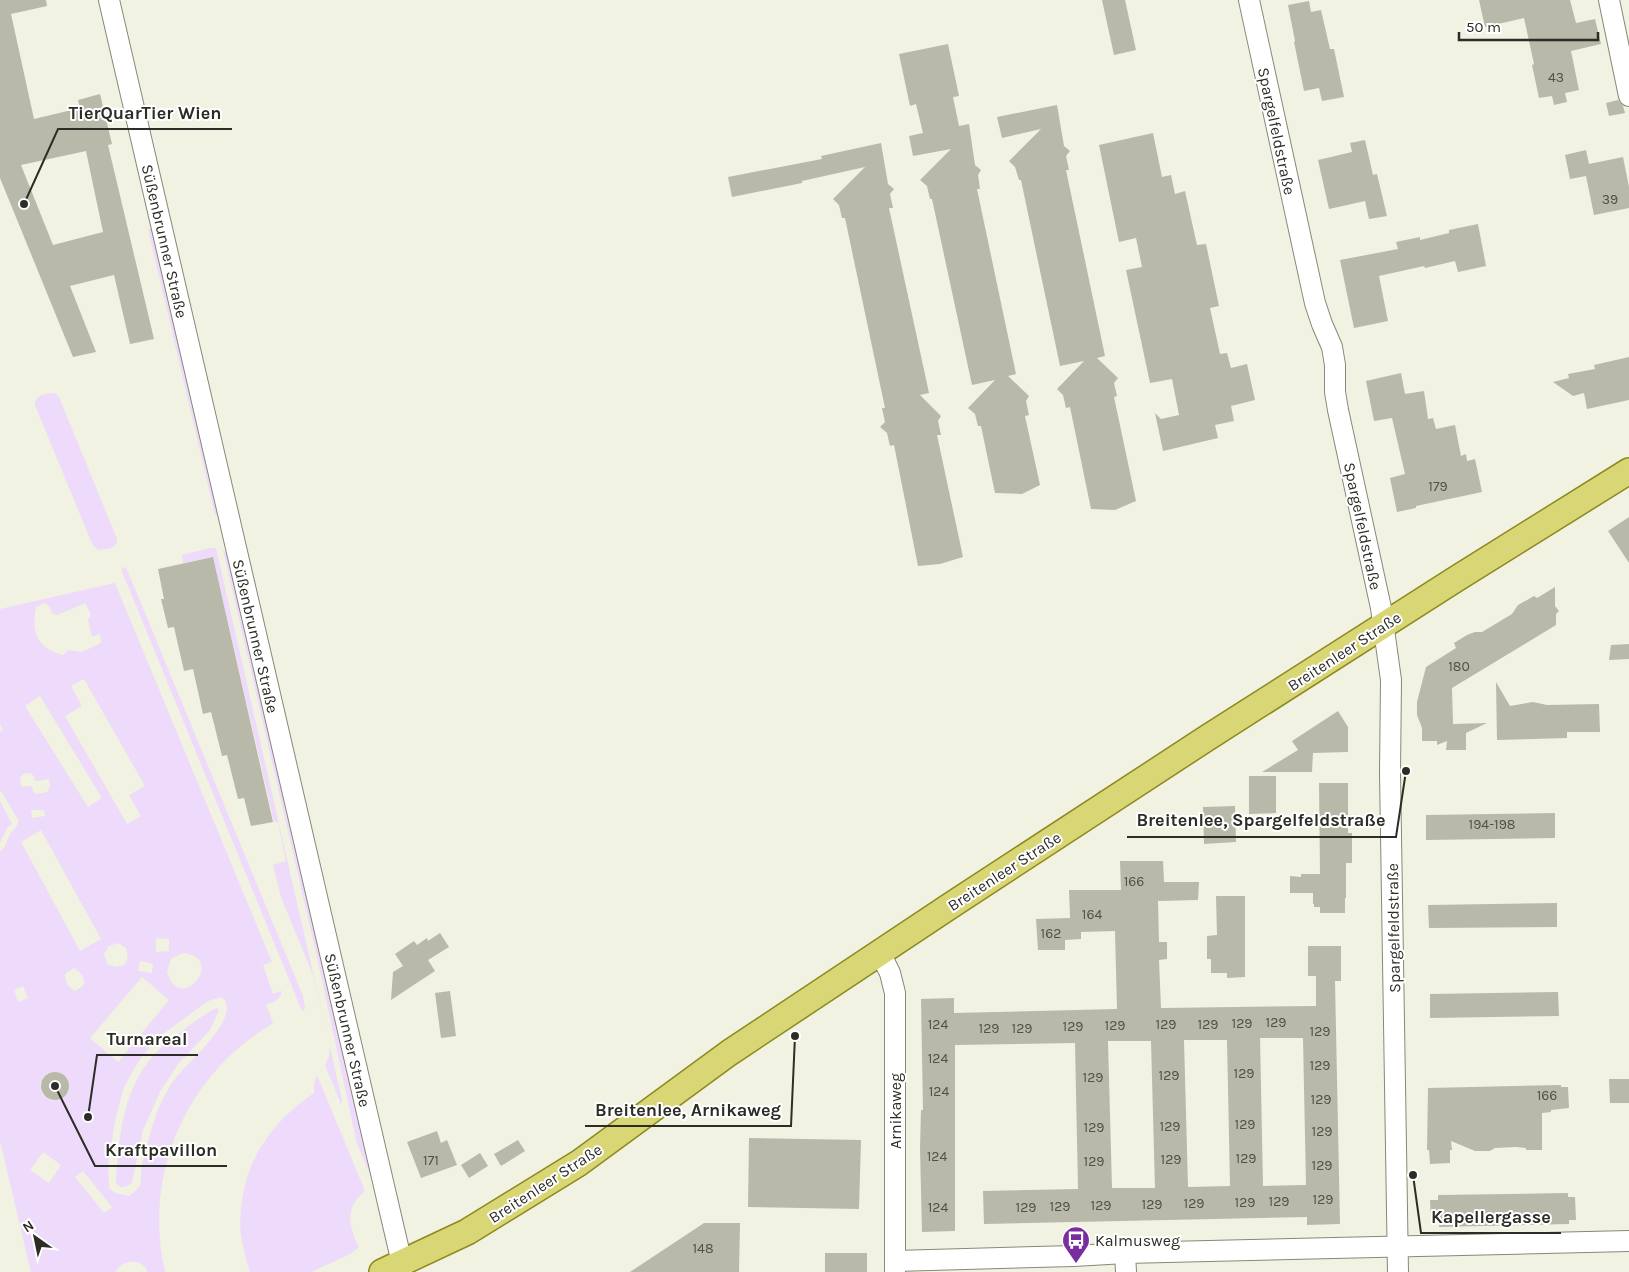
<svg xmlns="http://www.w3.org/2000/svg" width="1629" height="1272" font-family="Karla,sans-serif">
  <rect width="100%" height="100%" fill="#f1f2e1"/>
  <g fill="#eedafa" fill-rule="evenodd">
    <polygon points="157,227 220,513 215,515 148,229"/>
    <path d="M55 393 59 397 117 539V543L112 548 99 550 93 546 35 405C35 394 45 394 55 393Z"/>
    <polygon points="210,548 216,548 342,1100 341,1104 325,1065 329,1057 330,1047 313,975 281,897 273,865 286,861 278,822 274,822 213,557 183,563 182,555"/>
    <polygon points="223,550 230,556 381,1200 357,1144 317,957"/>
    <polygon points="126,567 303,996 305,1008 302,1011 121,569"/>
    <path d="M115 583 272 962 263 965 273 994 282 991C280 1001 274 1001 266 1005L273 1023C260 1031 248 1040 236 1050 174 1105 146 1191 165 1272H148C141 1257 123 1259 115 1272H31L0 1141V851C6 847 6 843 9 836 12 830 17 828 19 821L0 790V732L3 730 0 724V609ZM45 603 49 606 53 614 57 615 85 603 91 614 88 620 92 637 100 634 101 643 82 652 68 650 63 655C37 648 31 632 36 607ZM84 679 145 786 129 795 141 816 127 824 65 716 82 706 71 686ZM40 696 102 798 88 807 25 706ZM30 773 34 776 35 781 49 779 50 787 47 792 36 794 33 791 32 786 21 787 20 778 23 774ZM31 810H44L45 816 32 818ZM41 830 101 939 80 951 21 842ZM156 938 169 939V951L156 952ZM118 943 126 948 128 958 124 965 115 967 107 964 104 954 109 946ZM182 953C229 956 179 1018 167 971L171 959ZM140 961 153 964 152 973 138 971ZM74 968C81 972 86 978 83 986L75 991C68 986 65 983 65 974ZM142 977 169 1000 118 1062 90 1038ZM23 986 28 998 18 1002 14 990ZM222 997C244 1016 186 1064 174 1080 156 1105 149 1137 142 1166 140 1172 142 1180 140 1185 137 1190 133 1193 129 1196L115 1193 109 1188 108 1165 115 1121 123 1090 130 1076 138 1062 156 1039 208 1001ZM59 1072 68 1079 69 1090 62 1099 51 1101 42 1094 40 1083 47 1073ZM43 1152 61 1165 49 1183 30 1170ZM83 1171 112 1207 104 1213 75 1177Z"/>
    <polygon points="0,801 12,824 7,828 0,843"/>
    <path d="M217 1008 219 1010 210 1030 178 1064 160 1092 143 1130 132 1182 127 1186 120 1187 116 1183C118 1143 122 1098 146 1065 156 1051 171 1038 185 1029 196 1021 205 1013 217 1008Z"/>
    <path d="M317 1075 365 1191C345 1206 348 1227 359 1247L350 1254 311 1272H250C247 1263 245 1255 243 1246 239 1231 240 1216 242 1201 248 1154 276 1119 314 1093V1084Z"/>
  </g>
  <g fill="#b9b9a9" fill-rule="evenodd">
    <path d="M0 0H46L47 6 11 14 34 119 80 108 78 100 100 94 112 144 108 145 154 339 130 344 114 275 70 286 96 352 73 357 0 178ZM86 151 103 232 53 245 21 165Z"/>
    <polygon points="1102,0 1125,0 1136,50 1114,55"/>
    <polygon points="1479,0 1570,0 1576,23 1595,19 1601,44 1571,51 1579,90 1565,93 1567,102 1554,105 1552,96 1539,98 1532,65 1534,64 1524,18 1485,27"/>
    <polygon points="1309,1 1311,12 1321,10 1330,49 1334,49 1344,97 1322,101 1319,88 1304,91 1294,42 1295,41 1288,5"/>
    <polygon points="948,44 959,96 953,97 959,126 969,124 975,165 981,170 978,175 980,189 977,189 1016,374 1008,376 1029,396 1026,401 1029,415 1025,416 1040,485 1022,494 995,493 981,426 978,426 975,414 968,408 995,380 972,385 932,199 930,199 927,186 920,180 951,149 913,156 909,136 923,133 916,104 910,106 899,54"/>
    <polygon points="1618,100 1623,106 1625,113 1609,116 1606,103"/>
    <polygon points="1057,105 1064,146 1070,151 1066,156 1069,170 1066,170 1105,356 1097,358 1118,378 1114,383 1117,396 1114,397 1136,501 1115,510 1091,509 1070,407 1066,408 1063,395 1057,389 1084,361 1060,366 1021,180 1019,180 1015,167 1009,161 1041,129 1002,138 997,117"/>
    <polygon points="1153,133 1162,177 1171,175 1175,194 1185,191 1197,245 1206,244 1219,306 1210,308 1220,354 1227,353 1231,368 1247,364 1255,400 1231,406 1234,421 1215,425 1218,438 1163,451 1155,413 1161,419 1179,415 1172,379 1150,383 1126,270 1142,267 1136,238 1119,242 1099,145"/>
    <polygon points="1365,140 1373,175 1377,174 1387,216 1369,219 1365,201 1329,209 1318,160 1352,152 1350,143"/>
    <polygon points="881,143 888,184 894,189 890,194 893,208 889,208 929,393 920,395 941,416 938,421 941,435 937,435 963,557 940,564 918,566 894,445 890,446 887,433 880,427 885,422 882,408 885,408 845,218 842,218 839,205 833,199 865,167 802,181 802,183 732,197 728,177 822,159 821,156"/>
    <polygon points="1586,150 1589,164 1623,157 1629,187 1629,208 1594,215 1586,176 1570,179 1565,155"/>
    <polygon points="1478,224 1486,266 1458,272 1455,261 1425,268 1424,266 1379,276 1388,321 1354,328 1340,260 1398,249 1396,242 1420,237 1420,240 1449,233 1449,230"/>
    <polygon points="1629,357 1629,400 1587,409 1584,393 1573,396 1553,382 1569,378 1568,374 1595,369 1594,365"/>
    <polygon points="1401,373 1405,394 1424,391 1428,419 1433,418 1436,429 1455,425 1461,456 1466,454 1467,461 1475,459 1482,492 1416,506 1416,508 1397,512 1390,478 1405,474 1392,418 1374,421 1366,381"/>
    <polygon points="1629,517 1629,563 1608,531"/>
    <polygon points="213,557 273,822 251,826 244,798 238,799 227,755 222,756 211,712 203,714 193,669 184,671 174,627 168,628 161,599 164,599 158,569"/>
    <polygon points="1555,587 1555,606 1559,611 1556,614 1556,625 1452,688 1453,724 1487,723 1466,733 1466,750 1446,750 1447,741 1437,745 1437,741 1422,741 1422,728 1417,715 1417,702 1426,667 1456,648 1454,643 1467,635 1475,632 1482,632 1512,614 1518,605 1534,596 1537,598"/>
    <polygon points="1629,644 1629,659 1609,660 1611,645"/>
    <polygon points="1496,682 1510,706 1533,702 1547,705 1599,704 1600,732 1567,732 1567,738 1497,740"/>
    <polygon points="1338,711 1348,727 1348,752 1313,753 1312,772 1262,772 1298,750 1292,741"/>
    <polygon points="1249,776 1276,776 1276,813 1249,814"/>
    <polygon points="1319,783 1348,783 1348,833 1352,833 1352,863 1346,863 1346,898 1345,898 1345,913 1320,913 1320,907 1314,907 1314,904 1313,904 1313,893 1290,893 1290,876 1301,877 1301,874 1320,874"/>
    <polygon points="1235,806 1236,842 1204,844 1203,807"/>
    <polygon points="1555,813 1555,838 1426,840 1426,815"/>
    <path d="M1120 861H1163L1164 882H1199L1198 900 1158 901 1159 942H1167V959L1159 960 1161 1008 1316 1006V976H1308V946H1341V981H1335L1340 1224 1307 1225V1217L984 1224 983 1191 1078 1189 1075 1043 955 1045V1231L922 1232 920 1148 921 1110H923L921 999 954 998V1013L1117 1009 1115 931 1081 932V939L1065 940V950H1038L1036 919 1070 918 1069 890H1121ZM1260 1038H1303L1306 1185 1263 1186ZM1184 1040H1227L1230 1186 1188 1187ZM1108 1041H1151L1155 1188H1112Z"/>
    <polygon points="1216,896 1245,896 1245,977 1227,978 1227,973 1211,973 1211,959 1207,959 1207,936 1217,935"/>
    <polygon points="1557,903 1557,927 1429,928 1428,905"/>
    <polygon points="440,933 449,947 428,960 435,971 391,1000 393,972 403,966 395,954 414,941 417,945 427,938 428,941"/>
    <polygon points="450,991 456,1036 441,1038 435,993"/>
    <polygon points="1558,992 1559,1016 1430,1018 1430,994"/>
    <circle cx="55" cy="1086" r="14"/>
    <polygon points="1609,1079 1629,1079 1629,1103 1610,1103"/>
    <polygon points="1561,1085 1561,1087 1568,1087 1569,1108 1551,1110 1551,1112 1542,1113 1542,1150 1526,1150 1526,1148 1516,1147 1495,1148 1490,1151 1475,1151 1451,1141 1452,1150 1450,1150 1450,1163 1430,1164 1429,1150 1427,1150 1428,1088"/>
    <polygon points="437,1131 441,1143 447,1140 457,1165 421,1178 407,1142"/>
    <polygon points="749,1138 861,1140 859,1209 748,1207"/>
    <polygon points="518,1140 525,1151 501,1166 494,1154"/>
    <polygon points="480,1153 488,1166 469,1178 461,1165"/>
    <polygon points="1568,1193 1568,1197 1575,1197 1576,1220 1569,1220 1569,1224 1439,1227 1439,1223 1431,1223 1430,1200 1438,1200 1438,1195"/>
    <polygon points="704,1223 740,1223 739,1272 630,1272"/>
    <rect x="825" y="1253" width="42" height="19"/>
  </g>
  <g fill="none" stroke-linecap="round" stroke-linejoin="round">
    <g stroke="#888878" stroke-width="22">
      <g id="minor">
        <polyline points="109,0 394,1229 402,1263 402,1272"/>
        <polyline points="1249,0 1315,303 1322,324 1332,347 1335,365 1335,392 1338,410 1381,608 1391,680 1390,773 1398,1272"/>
        <polyline points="1609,0 1629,96"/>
        <polyline points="880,953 890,973 895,993 895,1272"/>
        <polyline points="1125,1253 1126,1272"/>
        <polyline points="895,1261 1074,1256 1125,1253 1629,1241"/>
      </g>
    </g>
    <g stroke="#8d891e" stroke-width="28">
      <polyline id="major" points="382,1272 467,1232 579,1163 729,1053 953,904 1207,738 1456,579 1629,471"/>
    </g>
    <use href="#minor" stroke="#fff" stroke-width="20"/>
    <use href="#major" stroke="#d9d675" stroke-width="25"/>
  </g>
  <defs>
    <g id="bus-pin" transform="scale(1.4375)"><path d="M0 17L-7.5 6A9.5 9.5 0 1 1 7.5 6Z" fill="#792d9f" stroke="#fff"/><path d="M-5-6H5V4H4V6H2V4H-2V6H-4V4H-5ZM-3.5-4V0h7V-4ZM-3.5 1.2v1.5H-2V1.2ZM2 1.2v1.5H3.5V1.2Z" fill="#fff"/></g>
  </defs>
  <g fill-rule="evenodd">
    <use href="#bus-pin" x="1076" y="1240"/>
  </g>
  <g text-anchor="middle" stroke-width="4" stroke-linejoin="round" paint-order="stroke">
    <g font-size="14" fill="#505048">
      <text x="1556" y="82">43</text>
      <text x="1610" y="204">39</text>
      <text x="1438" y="491">179</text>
      <text x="1459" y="671">180</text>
      <text x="1492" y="829">194-198</text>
      <text x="1134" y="886">166</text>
      <text x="1092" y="919">164</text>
      <text x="1051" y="938">162</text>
      <text x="1276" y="1027">129</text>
      <text x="1242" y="1028">129</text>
      <text x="938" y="1029">124</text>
      <text x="1166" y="1029">129</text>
      <text x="1208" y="1029">129</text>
      <text x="1115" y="1030">129</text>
      <text x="1073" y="1031">129</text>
      <text x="989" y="1033">129</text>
      <text x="1022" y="1033">129</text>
      <text x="1320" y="1036">129</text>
      <text x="938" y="1063">124</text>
      <text x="1320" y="1070">129</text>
      <text x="1244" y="1078">129</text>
      <text x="1169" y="1080">129</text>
      <text x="1093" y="1082">129</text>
      <text x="939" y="1096">124</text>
      <text x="1547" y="1100">166</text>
      <text x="1321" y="1104">129</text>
      <text x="1245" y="1129">129</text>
      <text x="1170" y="1131">129</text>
      <text x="1094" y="1132">129</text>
      <text x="1322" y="1136">129</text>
      <text x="937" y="1161">124</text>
      <text x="1246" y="1163">129</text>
      <text x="1171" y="1164">129</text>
      <text x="431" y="1165">171</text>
      <text x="1094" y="1166">129</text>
      <text x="1322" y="1170">129</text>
      <text x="1323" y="1204">129</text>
      <text x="1279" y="1206">129</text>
      <text x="1245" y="1207">129</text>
      <text x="1194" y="1208">129</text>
      <text x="1152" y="1209">129</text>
      <text x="1101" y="1210">129</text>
      <text x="1060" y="1211">129</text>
      <text x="938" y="1212">124</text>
      <text x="1026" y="1212">129</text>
      <text x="703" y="1253">148</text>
    </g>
    <g font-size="16" fill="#2d2d27" stroke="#fff">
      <text transform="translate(1277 131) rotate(78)" y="6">Spargelfeldstraße</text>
      <text transform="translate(165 241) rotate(77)" y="6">Süßenbrunner Straße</text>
      <text transform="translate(1363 526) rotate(78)" y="6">Spargelfeldstraße</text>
      <text transform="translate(256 636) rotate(77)" y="6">Süßenbrunner Straße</text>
      <text transform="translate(1344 651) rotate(-33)" y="6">Breitenleer Straße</text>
      <text transform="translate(1004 871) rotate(-33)" y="6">Breitenleer Straße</text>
      <text transform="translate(1393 928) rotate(-91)" y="6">Spargelfeldstraße</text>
      <text transform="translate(348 1030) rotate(77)" y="6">Süßenbrunner Straße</text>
      <text transform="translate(895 1111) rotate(-90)" y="6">Arnikaweg</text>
      <text transform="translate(545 1183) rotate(-33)" y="6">Breitenleer Straße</text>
    </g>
    <g font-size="16" fill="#2d2d27" stroke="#fff" text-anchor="start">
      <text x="1095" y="1246">Kalmusweg</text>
    </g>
  </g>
  <path fill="none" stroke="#2d2d27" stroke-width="2" d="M24 204L58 129H232M1406 771L1396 837H1127M88 1117L97 1055H198M795 1036L791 1126H585M55 1086L95 1166H227M1413 1175L1421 1233H1561"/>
  <g fill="#2d2d27" stroke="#fff" stroke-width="2">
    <circle cx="24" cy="204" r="5"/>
    <circle cx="1406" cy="771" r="5"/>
    <circle cx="88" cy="1117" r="5"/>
    <circle cx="795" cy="1036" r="5"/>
    <circle cx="55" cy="1086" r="5"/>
    <circle cx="1413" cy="1175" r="5"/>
  </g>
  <g font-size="18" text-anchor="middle" font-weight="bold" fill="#2d2d27" stroke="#fff" stroke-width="4" stroke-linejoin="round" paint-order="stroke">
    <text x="145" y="119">TierQuarTier Wien</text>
    <text x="1261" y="826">Breitenlee, Spargelfeldstraße</text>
    <text x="147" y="1045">Turnareal</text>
    <text x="688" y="1116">Breitenlee, Arnikaweg</text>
    <text x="161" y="1156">Kraftpavillon</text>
    <text x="1491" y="1223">Kapellergasse</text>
  </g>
  <g transform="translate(35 1237) rotate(327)" stroke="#ffffff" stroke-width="4" paint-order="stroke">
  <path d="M0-4L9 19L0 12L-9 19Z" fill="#2d2d27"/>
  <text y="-8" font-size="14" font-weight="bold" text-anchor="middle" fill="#2d2d27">N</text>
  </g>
  <path d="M1459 32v8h139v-8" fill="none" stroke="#2d2d27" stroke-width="2.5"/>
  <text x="1466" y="32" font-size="15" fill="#2d2d27" stroke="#ffffff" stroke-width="4" paint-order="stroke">50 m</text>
</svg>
